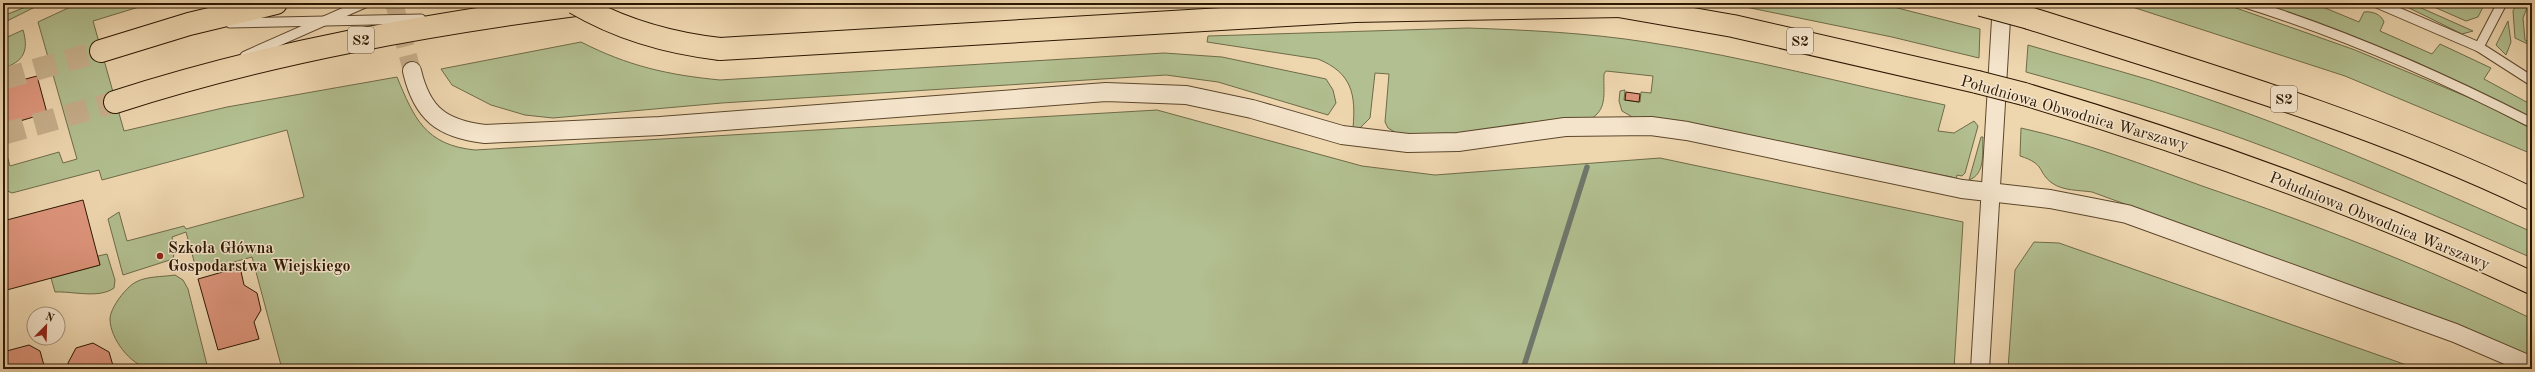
<svg xmlns="http://www.w3.org/2000/svg" width="2535" height="372" font-family="'Old Standard TT',serif">
  <rect width="100%" height="100%" fill="#eed6af"/>
  <filter id="stains"><feTurbulence type="fractalNoise" baseFrequency=".005" numOctaves="4"/><feColorMatrix values="0 0 0 0 .2 0 0 0 0 .09 0 0 0 0 .02 0 0 0 .5 -.17"/></filter>
  <radialGradient id="worn" r=".72"><stop offset=".6" stop-color="#630" stop-opacity="0"/><stop offset="1" stop-color="#630" stop-opacity=".3"/></radialGradient>
  <g fill="#b2bf90" stroke="#6f6b48">
    <path d="M79 3H152L93 21 124 131 227 107 397 77C414 118 425 145 475 150L1157 110 1362 166 1435 175 1660 158 1963 222 1954 369H282L252 257 197 272 186 232 172 237 175 248 173 259 123 275 108 219 119 212 127 241 184 226 186 229 304 197 287 130 102 180 99 170 12 193 3 189V153L6 152 10 166 59 152 63 163 77 159 38 22Z"/>
    <polygon points="1726,3 1878,3 1980,29 1979,58 1892,37"/>
    <polygon points="2120,3 2222,3 2355,50 2482,103 2532,129 2532,154 2345,76"/>
    <path d="M2261 3H2313L2359 22 2364 12C2372 11 2381 14 2384 22L2380 31 2432 54 2440 44 2491 68 2484 79 2532 105V118L2416 62Z"/>
    <polygon points="2399,3 2410,3 2473,31 2462,34"/>
    <polygon points="2425,3 2485,3 2478,17 2466,21"/>
    <polygon points="2517,3 2529,3 2523,18 2525,40 2532,43 2532,46 2515,38 2513,11"/>
    <polygon points="33,4 35,7 3,23 3,16"/>
    <polygon points="2508,21 2511,42 2506,55 2496,45"/>
    <path d="M1468 28C1528 30 1588 33 1646 42 1747 57 1846 84 1945 105L1938 131 1954 133 1974 121 1978 126 1965 173 1962 176 1957 175 1956 180 1952 177 1634 118 1622 111 1619 101 1620 91 1625 90 1624 100 1640 102 1641 92 1651 93 1653 76 1606 71 1604 74C1603 91 1608 108 1592 118L1477 133 1398 134 1388 128 1385 122 1389 74 1375 73 1370 118 1359 129 1353 128C1356 94 1352 73 1318 59L1207 42 1208 36Z"/>
    <path d="M23 30C29 50 24 62 3 68V39Z"/>
    <path d="M581 42C628 66 668 75 720 80L1164 53 1222 57 1326 79 1333 90 1336 103 1328 115 1218 82 1166 75 722 103 553 118 525 115 491 105 452 85 441 69Z"/>
    <path d="M2028 45C2068 57 2110 68 2150 80 2281 121 2407 176 2532 232V258C2439 217 2345 176 2249 141 2176 114 2101 93 2026 72Z"/>
    <path d="M2021 128C2084 142 2144 165 2205 187 2316 225 2426 267 2532 319V359L2478 333 2092 192C2079 190 2063 191 2052 183 2037 172 2046 164 2020 156Z"/>
    <path d="M1981 137H1983C1982 152 1986 174 1969 180Z"/>
    <polygon points="2034,242 2059,243 2418,369 2008,369 2015,270"/>
    <path d="M107 254 115 280 114 288C99 299 72 291 55 292L51 278 100 265 98 256Z"/>
    <path d="M175 275 183 280 188 289 208 369C190 369 168 372 150 369 130 365 110 338 110 319 110 308 126 287 136 282 147 276 162 277 175 275Z"/>
  </g>
  <g fill="none" stroke-linecap="round" stroke-linejoin="round">
    <polyline stroke="#6f776b" stroke-width="5.5" points="1523,369 1587,167"/>
  </g>
  <g fill="#de957c" stroke="#2c1700">
    <polygon points="37,76 47,113 3,126 3,85"/>
    <polygon points="1626,92 1640,94 1639,102 1625,100"/>
    <polygon points="83,200 100,265 3,291 3,221"/>
    <polygon points="240,267 244,285 257,293 261,310 254,322 259,339 218,350 198,279"/>
    <polygon points="93,343 109,352 114,369 69,369 68,363 76,348"/>
    <polygon points="29,345 40,351 45,369 3,369 3,352"/>
  </g>
  <g fill="none" stroke-linecap="round" stroke-linejoin="round">
    <polyline stroke="#c7b08c" stroke-width="18" stroke-dasharray="18 9" stroke-linecap="butt" points="394,3 412,71"/>
    <g stroke="#c7b08c" stroke-width="22" stroke-dasharray="22 11" stroke-linecap="butt">
      <polyline points="3,79 101,51"/>
      <polyline points="3,134 115,102"/>
    </g>
    <g stroke="#5c472c" stroke-width="11">
      <g id="lane">
        <path d="M2245 3C2345 34 2440 76 2532 123"/>
        <polyline points="2377,3 2479,47 2502,3"/>
        <polyline points="230,23 421,19"/>
        <polyline points="2479,47 2532,81"/>
        <polyline points="245,56 365,3"/>
      </g>
    </g>
    <g stroke="#5c472c" stroke-width="20">
      <g id="street">
        <path d="M412 71C422 114 442 129 485 134L660 126 1106 92 1186 95 1252 109 1342 135 1408 143 1458 142 1565 127 1651 126 1687 131 1962 189 2050 199 2127 214 2455 333 2532 366"/>
        <polyline points="1980,369 2002,3"/>
      </g>
    </g>
    <g stroke="#2c1700" stroke-width="24">
      <g id="highway">
        <polyline points="1607,4 1733,26 1977,82"/>
        <path d="M2012 8 2029 18C2199 72 2371 122 2532 199"/>
        <polyline points="720,49 1355,11 1622,6"/>
        <polyline points="101,51 189,24 276,3"/>
        <path d="M2024 94C2198 146 2368 207 2532 283"/>
        <path d="M115 102C269 52 430 24 590 3"/>
      </g>
    </g>
    <use href="#lane" stroke="#f4e4cb" stroke-width="9"/>
    <use href="#street" stroke="#f4e4cb" stroke-width="18"/>
    <use href="#highway" stroke="#eed6af" stroke-width="22"/>
    <g stroke="#2c1700" stroke-width="24" stroke-linecap="butt">
      <g id="highway-bridge">
        <path d="M575 3C621 30 668 43 720 49"/>
        <polyline points="1981,5 2029,18"/>
        <polyline points="1977,82 2024,94"/>
      </g>
    </g>
    <use href="#highway-bridge" stroke="#eed6af" stroke-width="22"/>
  </g>
  <circle fill="#8f2418" stroke="#f4e4cb" stroke-width="1.5" cx="160" cy="256" r="4"/>
  <g text-anchor="middle" stroke-width="3" stroke-linejoin="round" paint-order="stroke">
    <g fill="#f4e4cb" stroke="#68543d" stroke-width="1">
      <rect x="348" y="27" width="26" height="26" rx="3"/>
      <rect x="1787" y="28" width="26" height="26" rx="3"/>
      <rect x="2271" y="86" width="26" height="26" rx="3"/>
    </g>
    <g font-size="15" font-weight="bold" fill="#2c1700">
      <text x="361" y="45">S2</text>
      <text x="1800" y="46">S2</text>
      <text x="2284" y="104">S2</text>
    </g>
    <g font-size="16" fill="#2c1700" stroke="#f4e4cb">
      <text transform="translate(2075 112) rotate(16)" y="6">Południowa Obwodnica Warszawy</text>
      <text transform="translate(2380 220) rotate(22)" y="6">Południowa Obwodnica Warszawy</text>
    </g>
    <g font-size="16" font-weight="bold" fill="#2c1700" stroke="#f4e4cb" text-anchor="start">
      <text x="168" y="253">Szkoła Główna<tspan x="168" dy="18">Gospodarstwa Wiejskiego</tspan></text>
    </g>
  </g>
  <rect width="2535" height="372" fill="none" stroke="#eed6af" stroke-width="16"/>
  <rect x="4" y="4" width="2527" height="364" fill="none" stroke="#2c1700" stroke-width="2"/>
  <rect x="8" y="8" width="2519" height="356" fill="none" stroke="#2c1700"/>
  <g transform="translate(46 326) rotate(23)"><circle r="19" fill="#f4e4cb" stroke="#a4927a"/>
  <path d="M0-3L7 15L0 10L-7 15Z" fill="#8f2418"/>
  <text y="-6" font-size="11" font-weight="bold" text-anchor="middle" fill="#2c1700">N</text>
  </g>
  <rect width="100%" height="100%" filter="url(#stains)"/>
  <rect width="100%" height="100%" fill="url(#worn)"/>
</svg>
